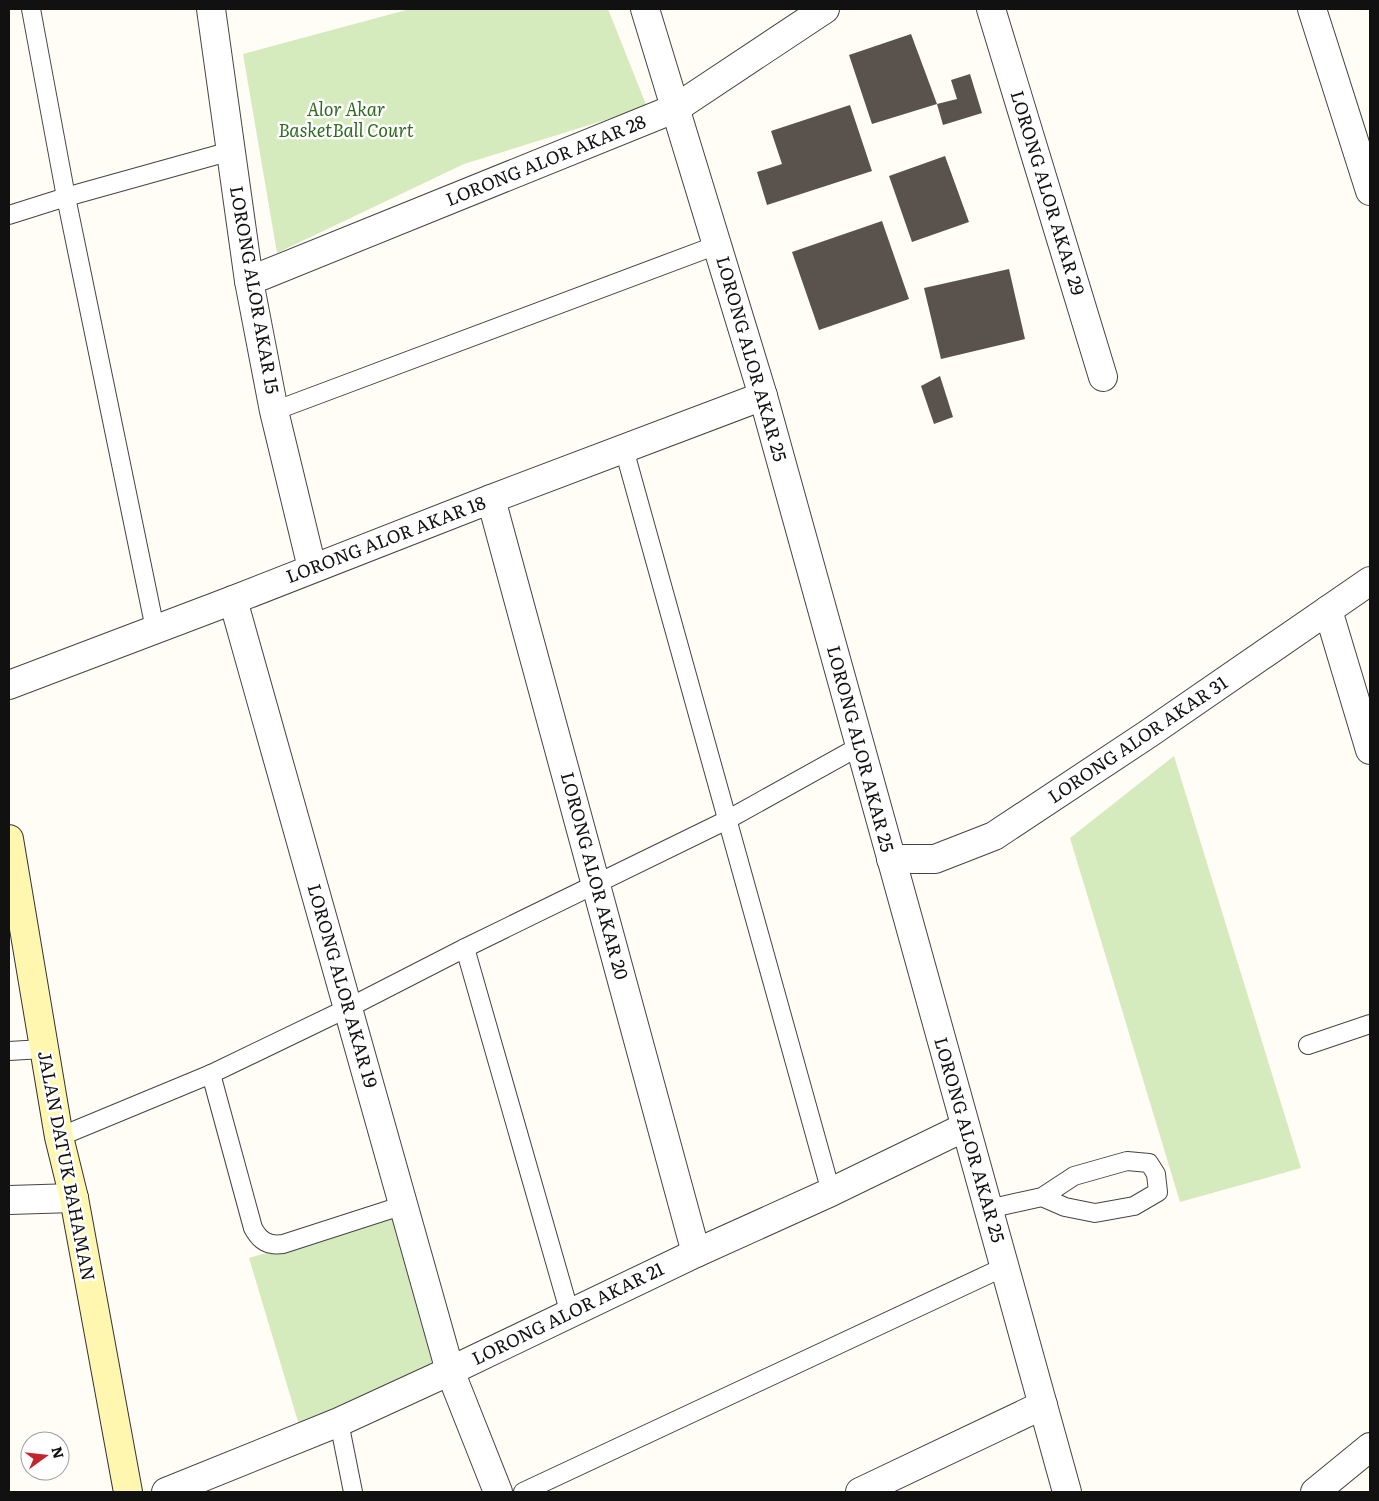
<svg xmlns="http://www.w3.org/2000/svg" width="1379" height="1501" font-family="Literata,serif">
  <rect width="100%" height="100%" fill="#fffdf5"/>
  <g fill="#d5ebbd">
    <polygon points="410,9 608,9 647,107 464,164 277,253 243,54"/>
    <polygon points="1174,756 1301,1168 1180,1202 1070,838"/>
    <polygon points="398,1215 437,1362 396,1382 299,1425 249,1258"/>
  </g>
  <g fill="#5a524d">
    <polygon points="911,34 937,104 872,124 849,55"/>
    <polygon points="970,74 982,113 943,125 937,104 957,99 951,80"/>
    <polygon points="850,105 872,171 767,205 757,172 782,164 771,131"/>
    <polygon points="945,156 969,222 912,242 889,176"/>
    <polygon points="882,221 909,299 819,330 792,252"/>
    <polygon points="1009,269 1025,339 941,359 924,288"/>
    <polygon points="940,376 953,417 934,424 921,386"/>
  </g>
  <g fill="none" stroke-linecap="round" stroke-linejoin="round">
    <g stroke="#444" stroke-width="20">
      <g id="lane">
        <polyline points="31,9 66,197 155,629"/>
        <polyline points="9,215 66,197 231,151"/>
        <polyline points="274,411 717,245"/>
        <polyline points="624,449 831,1192"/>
        <polyline points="465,948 570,1314"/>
        <polyline points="1308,1045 1370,1024"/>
        <polyline points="9,1051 43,1049"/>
        <path d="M211 1074 253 1228C260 1241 268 1246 283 1244L404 1205"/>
        <polyline points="59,1137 211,1074 348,1008 465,948 727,820 860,746"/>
        <polyline points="988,1209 1042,1197 1074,1176 1127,1161 1149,1163 1156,1174 1158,1192 1134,1206 1095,1213 1065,1207 1042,1197"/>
        <polyline points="339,1422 353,1492"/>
        <polyline points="523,1492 1004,1267"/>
      </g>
    </g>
    <g stroke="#444" stroke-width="30">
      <g id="street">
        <polyline points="211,9 249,281 274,411 312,568"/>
        <polyline points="645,9 763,396 1067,1492"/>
        <polyline points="991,9 1103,377"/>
        <polyline points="1312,9 1370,191"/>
        <polyline points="249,281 676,108 825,9"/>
        <polyline points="491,499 696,1253"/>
        <polyline points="233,600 450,1371 498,1492"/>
        <polyline points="1328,610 1370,750"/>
        <polyline points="9,685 233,600 491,499 763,396"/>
        <polyline points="891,859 935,859 994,836 1148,734 1370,581"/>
        <polyline points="9,1200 74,1198"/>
        <polyline points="166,1492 339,1422 450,1371 696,1253 831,1192 965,1127"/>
        <polyline points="860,1492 1043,1405"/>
        <polyline points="1315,1492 1370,1447"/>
      </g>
    </g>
    <g stroke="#333" stroke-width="30">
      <polyline id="secondary" points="9,839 59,1137 74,1198 128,1492"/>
    </g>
    <use href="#lane" stroke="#fff" stroke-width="18"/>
    <use href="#street" stroke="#fff" stroke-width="28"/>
    <use href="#secondary" stroke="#fff6b0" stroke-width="28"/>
  </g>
  <g text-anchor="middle" stroke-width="5" stroke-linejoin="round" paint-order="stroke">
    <g font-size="18" font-style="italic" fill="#2f6b1f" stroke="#fff">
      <text x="346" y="116">Alor Akar<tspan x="346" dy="21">BasketBall Court</tspan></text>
    </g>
    <g font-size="18" fill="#111" stroke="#fff">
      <text transform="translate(546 161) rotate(-22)" y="6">LORONG ALOR AKAR 28</text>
      <text transform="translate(1047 193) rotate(73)" y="6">LORONG ALOR AKAR 29</text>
      <text transform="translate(254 290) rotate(80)" y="6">LORONG ALOR AKAR 15</text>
      <text transform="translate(751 359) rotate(74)" y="6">LORONG ALOR AKAR 25</text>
      <text transform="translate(386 540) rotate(-21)" y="6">LORONG ALOR AKAR 18</text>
      <text transform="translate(1138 740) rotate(-34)" y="6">LORONG ALOR AKAR 31</text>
      <text transform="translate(860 749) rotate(75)" y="6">LORONG ALOR AKAR 25</text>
      <text transform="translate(594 876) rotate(75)" y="6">LORONG ALOR AKAR 20</text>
      <text transform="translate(342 986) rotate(74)" y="6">LORONG ALOR AKAR 19</text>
      <text transform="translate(969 1140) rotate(74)" y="6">LORONG ALOR AKAR 25</text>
      <text transform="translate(66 1166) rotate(79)" y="6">JALAN DATUK BAHAMAN</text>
      <text transform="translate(568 1314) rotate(-26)" y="6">LORONG ALOR AKAR 21</text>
    </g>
  </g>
  <rect width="1379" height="1501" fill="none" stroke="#111111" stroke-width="20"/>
  <g transform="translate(45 1456) rotate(75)"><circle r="24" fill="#ffffff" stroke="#a0a0a0"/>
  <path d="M0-4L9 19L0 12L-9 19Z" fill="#c4262e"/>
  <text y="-8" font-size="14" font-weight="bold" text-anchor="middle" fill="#111111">N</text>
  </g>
</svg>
